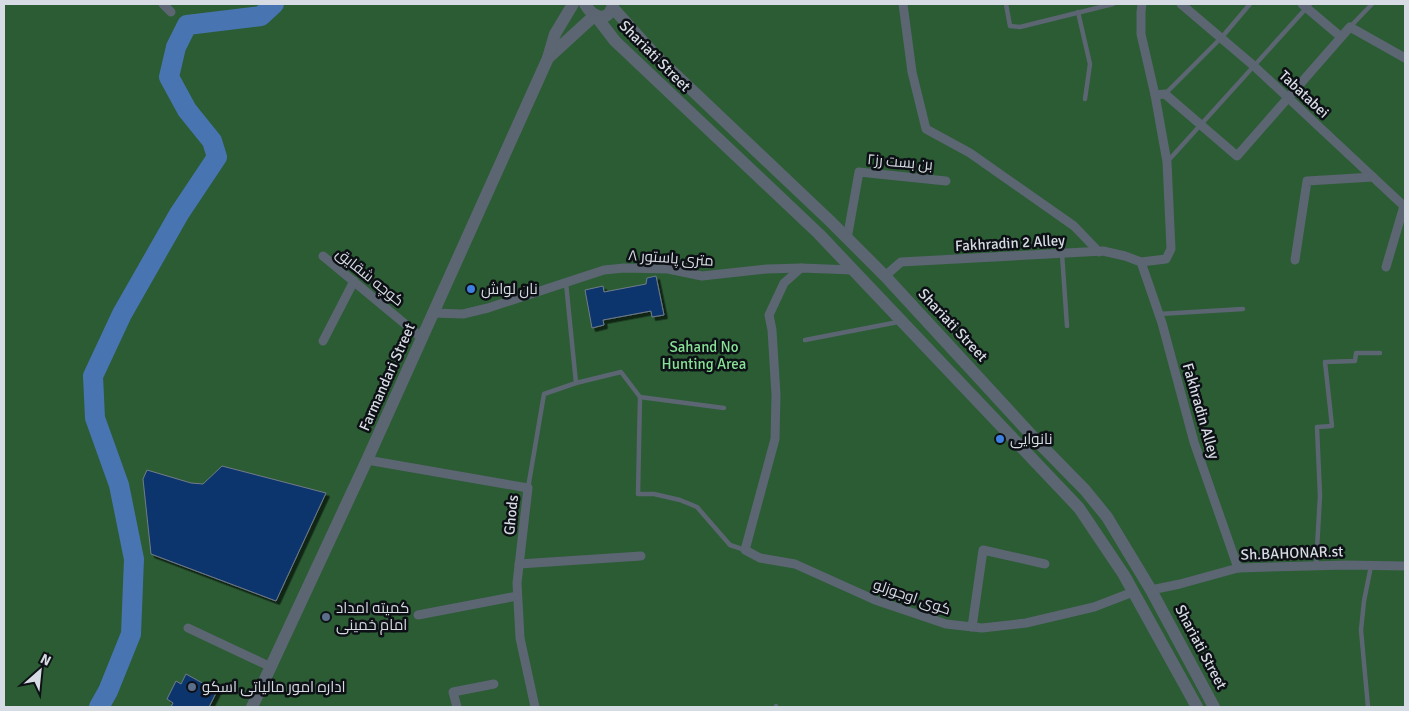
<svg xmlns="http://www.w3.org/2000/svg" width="1409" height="711" font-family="Signika,Cairo,sans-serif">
  <defs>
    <filter id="shadow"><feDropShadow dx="3.5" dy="3.5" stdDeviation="0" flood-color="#0009"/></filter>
  </defs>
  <rect width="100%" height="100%" fill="#202833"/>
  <rect fill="#2b5c34" x="4" y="4" width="1401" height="703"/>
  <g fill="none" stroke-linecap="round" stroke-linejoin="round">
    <polyline stroke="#4974b2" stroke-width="20" points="99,707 108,691 131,634 134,559 119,485 95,418 93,376 122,314 179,214 217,157 212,141 187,110 169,77 176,47 187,25 261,16 274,4"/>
  </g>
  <g fill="#0c356d" stroke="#727b89" filter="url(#shadow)">
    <polygon points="656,276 664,315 652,317 651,311 603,320 604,325 592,328 585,290 603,286 604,292 646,284 647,278"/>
    <polygon points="222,466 326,493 276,601 151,554 143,479 147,470 191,483 203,484"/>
    <polygon points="186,674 217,691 209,707 171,707 173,703 167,699 176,681 181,684"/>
  </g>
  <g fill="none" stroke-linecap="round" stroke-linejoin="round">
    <g stroke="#5c6572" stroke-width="4.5">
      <polyline points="1006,4 1010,26 1020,27 1113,4"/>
      <polyline points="1078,12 1090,64 1085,99"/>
      <polyline points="1350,27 1372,4"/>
      <polyline points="1165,94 1222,37 1250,4"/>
      <polyline points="1167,162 1310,4"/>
      <polyline points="1062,254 1067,326"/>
      <polyline points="1159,314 1243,309"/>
      <polyline points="805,340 898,322"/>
      <polyline points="576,383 621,372 640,397 638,494 654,494 680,500 697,507 730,545 745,550"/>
      <polyline points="640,397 724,408"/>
      <polyline points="528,488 544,394 576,383 566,283"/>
      <polyline points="1316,566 1320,496 1317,427 1332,426 1325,362 1355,361 1356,353 1380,353"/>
      <polyline points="776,706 776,707"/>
      <polyline points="1368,707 1361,630 1364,601 1371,566"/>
    </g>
    <g stroke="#5c6572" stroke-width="9">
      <polyline points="163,4 171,12"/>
      <polyline points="903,4 912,72 926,129 970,153 1074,226 1099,252"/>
      <polyline points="1181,4 1254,66 1405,207"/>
      <polyline points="1302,4 1341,37"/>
      <polyline points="1155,95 1165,94 1237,156 1350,27 1405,58"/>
      <polyline points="847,239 859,172 946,181"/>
      <polyline points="323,256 422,338"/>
      <polyline points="1295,260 1307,181 1373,177"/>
      <polyline points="1141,262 1162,323 1194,442 1238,568"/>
      <polyline points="1386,267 1404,206"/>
      <polyline points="801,268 784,283 769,315 772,330 776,395 775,439 745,550 760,558 795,564 875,600 946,624 982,628 1026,623 1094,607 1133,592"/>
      <polyline points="885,276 901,262 1103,251 1125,256 1141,262 1166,259 1171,249 1167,162 1155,95 1141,34 1141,12 1142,4"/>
      <polyline points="433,313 463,314 488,308 604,270 624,268 668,269 702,276 767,269 801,268 853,270"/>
      <polyline points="323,341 354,281"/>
      <polyline points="367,460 528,488 517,583 520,638 535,707"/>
      <polyline points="519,564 641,556"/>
      <polyline points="1151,590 1180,584 1238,568 1346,565 1405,566"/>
      <polyline points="418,615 517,596"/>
      <polyline points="972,627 983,550 1045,564"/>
      <polyline points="188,628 271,667"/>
      <polyline points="457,707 453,692 494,684"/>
    </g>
    <g stroke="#5c6572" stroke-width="12">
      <path d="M585 4C593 18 609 24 613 4"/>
      <polyline points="613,8 656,56 830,221 885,276 1036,440 1085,490 1107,517 1151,590 1214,707"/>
      <polyline points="548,58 595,15 615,41 819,234 1079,508 1124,575 1197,707"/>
      <polyline points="252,707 367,460 548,58 555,34 573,4"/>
    </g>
  </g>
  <g fill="#3f7fe0" stroke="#0d1015" stroke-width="2">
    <circle cx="471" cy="289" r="5"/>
    <circle cx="1000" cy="439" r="5"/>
  </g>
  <g fill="#5c6f8a" stroke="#0d1015" stroke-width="2">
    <circle cx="326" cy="617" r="5"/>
    <circle cx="192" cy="687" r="5"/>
  </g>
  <g text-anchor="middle" stroke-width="5" stroke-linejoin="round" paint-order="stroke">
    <g font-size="15" fill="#d7dce4" stroke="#0d1015">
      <text transform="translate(655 56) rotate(45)" y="5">Shariati Street</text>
      <text transform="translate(1304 94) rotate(43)" y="5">Tabatabei</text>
      <text transform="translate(900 162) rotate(5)" y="5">بن بست رز۲</text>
      <text transform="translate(1010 243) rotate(-3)" y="5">Fakhradin 2 Alley</text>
      <text transform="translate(671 258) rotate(4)" y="5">۸ متری پاستور</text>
      <text transform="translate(370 277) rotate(39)" y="5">کوچه شقایق</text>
      <text transform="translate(953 325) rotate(47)" y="5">Shariati Street</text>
      <text transform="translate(387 377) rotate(-66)" y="5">Farmandari Street</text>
      <text transform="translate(1201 411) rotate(74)" y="5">Fakhradin Alley</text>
      <text transform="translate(511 515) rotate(-84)" y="5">Ghods</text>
      <text transform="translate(1292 553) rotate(-2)" y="5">Sh.BAHONAR.st</text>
      <text transform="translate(912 597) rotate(19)" y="5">کوی اوجوزلو</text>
      <text transform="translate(1201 647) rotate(62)" y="5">Shariati Street</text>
    </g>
    <g font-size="15" fill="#d7dce4" stroke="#0d1015" text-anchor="start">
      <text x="481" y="294">نان لواش</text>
      <text x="1010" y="444">نانوایی</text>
      <text x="336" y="613">کمیته امداد<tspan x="336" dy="17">امام خمینی</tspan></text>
      <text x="202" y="692">اداره امور مالیاتی اسکو</text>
    </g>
    <g font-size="15" fill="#86e195" stroke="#0d1015">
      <text x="704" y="352">Sahand No<tspan x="704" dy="17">Hunting Area</tspan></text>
    </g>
  </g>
  <rect width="1409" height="711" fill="none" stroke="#d7dce4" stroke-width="10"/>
  <g transform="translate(40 671) rotate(27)" stroke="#0d1015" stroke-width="4" paint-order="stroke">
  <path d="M0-4L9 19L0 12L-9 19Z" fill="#d7dce4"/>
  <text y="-8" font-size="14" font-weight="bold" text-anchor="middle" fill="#d7dce4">N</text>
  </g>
</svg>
